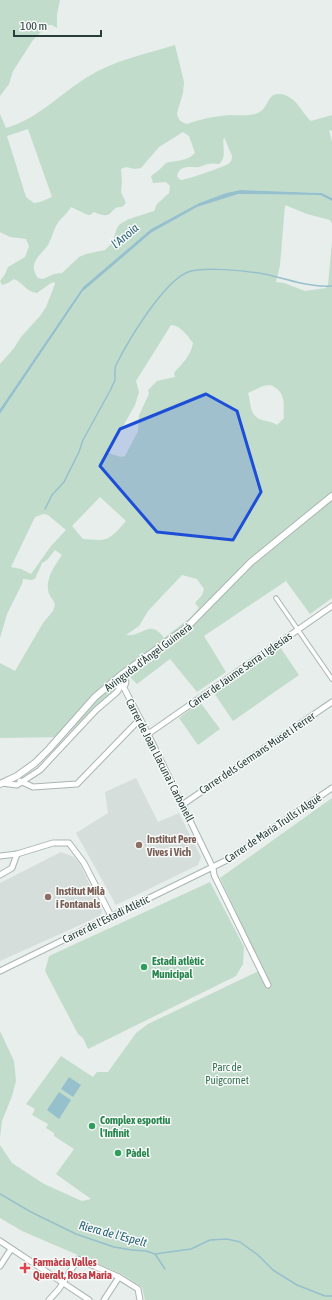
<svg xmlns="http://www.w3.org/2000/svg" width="332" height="1300" font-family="'Asap Condensed',sans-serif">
  <rect width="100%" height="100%" fill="#e7eeeb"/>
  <g fill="#d5deda">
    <polygon points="136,778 158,822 179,813 201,857 198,865 116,905 76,833 108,813 105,792"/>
    <polygon points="61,852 74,857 80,864 102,911 100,916 0,961 0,883"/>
  </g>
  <g fill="#c2dccb" fill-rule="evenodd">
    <polygon points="0,0 60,0 57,14 57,28 52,25 48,25 33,40 13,71 9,84 0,96"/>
    <path d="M175 45 184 82 183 93 177 113C178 120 181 122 187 124 200 119 216 116 230 115 238 115 247 116 255 114 269 111 266 93 279 94 296 95 301 112 311 121L332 115V131L329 130 332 142V198L322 193 240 190 226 193 199 203 151 229 83 287 0 409V364L14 348 21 337 40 316 46 307 55 284 54 282 51 283 37 293C26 292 24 283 14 279L8 283 2 285 0 281 5 274 8 267 25 257 29 246 26 239 10 237 0 232V114L6 128C38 119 61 93 89 76 115 60 146 54 175 45ZM28 129 52 197 40 202 34 203 26 197 7 136ZM183 132 189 136 195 153C186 162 176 160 166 163L159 170 151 176 153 183 166 182 170 186 169 193 157 204 154 211 129 219 120 224 117 228 112 243 105 250 86 254 79 257 62 273 54 274 43 279 38 278C27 263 41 255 48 245 52 238 53 231 57 224 61 218 67 214 71 207L88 215H90L94 212C115 222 108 206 122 207L126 203 121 192 122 182 121 169 126 167 135 169 141 168 159 147ZM224 137 232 156C232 160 231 162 228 164 224 167 185 180 181 180 179 179 178 178 177 176 180 164 190 168 199 167 203 166 206 164 209 164 212 163 216 164 219 164 228 156 221 146 224 137Z"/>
    <path d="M240 194 320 195 332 201V224L330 220 307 214 285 205 280 265 276 282 284 283 305 291 326 288 328 285 332 241V598L310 614 286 581 204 636 226 672 197 692 170 659 137 684 130 677 64 737 0 738V663L15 671 43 623 53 611 55 604C53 599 49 596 48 590 46 578 55 565 62 555L55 550 47 560 42 563C40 569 37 573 35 579L31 580 23 579 22 584 7 614 0 638V414L86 287 150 234 196 207ZM171 325C180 325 188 336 193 343 191 356 182 363 174 373L175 377 157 381 148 390 149 394 139 415 138 431 125 456 121 457 108 453 135 405 139 392 136 381ZM270 385C287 392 283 403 284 418L277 425C272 422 267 421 262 420 249 416 251 403 248 393L263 386ZM100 497 126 521C119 529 111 540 100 540 94 540 89 539 83 539L72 526ZM43 514 48 515 66 530 51 546 31 574 21 569 11 567 35 517ZM182 575 197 579 204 589 202 595 195 603 199 608 190 618 164 638C150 618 143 637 126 635L139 626 148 611Z"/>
    <polygon points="280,647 299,675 233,721 214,693"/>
    <polygon points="200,702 220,729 198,745 179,718"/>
    <polygon points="332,798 332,1300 145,1300 142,1287 122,1274 22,1231 0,1218 0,1145 12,1163 44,1184 82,1201 91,1199 56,1174 74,1149 54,1136 54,1133 46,1128 48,1124 32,1115 35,1109 26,1104 61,1056 93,1077 97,1072 108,1072 136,1033 148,1024 263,969 220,878"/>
    <polygon points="210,882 244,947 243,964 236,976 88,1049 83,1038 78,1034 45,971 49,956"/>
    <polygon points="0,1031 14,1061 16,1081 12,1096 2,1121 0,1138"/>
  </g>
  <g fill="#95c0cc">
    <polygon points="240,190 322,193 332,198 332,201 320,195 239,194 197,207 151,233 83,291 0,414 0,409 83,287 151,229 199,203 226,193"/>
    <polygon points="69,1077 81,1085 73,1097 61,1089"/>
    <polygon points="59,1092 71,1100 59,1119 47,1110"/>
  </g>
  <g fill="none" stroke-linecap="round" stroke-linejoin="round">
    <g stroke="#95c0cc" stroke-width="1.5">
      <path d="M45 509 52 495 64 482 79 452 83 440 111 389C112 386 114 383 115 380 115 375 114 370 116 365 128 341 163 282 188 272 203 266 248 271 264 274 286 278 309 288 332 286"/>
      <polyline points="0,1194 31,1212 76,1234 114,1247 132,1250 146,1251 155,1254 191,1249 210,1240 227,1239 240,1242 258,1255 273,1270 297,1285 325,1296 332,1296"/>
      <polyline points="155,1254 165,1269"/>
    </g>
    <g stroke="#aab6b2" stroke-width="5.5">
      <polyline id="pedestrian" points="276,598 332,679"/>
    </g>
    <g stroke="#aab6b2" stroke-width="7">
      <g id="minor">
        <polyline points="113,682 119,687 125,685 126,682 121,675"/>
        <polyline points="123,686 148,734 213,868 214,875 268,985"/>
        <polyline points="148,734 332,606"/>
        <polyline points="20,781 33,787 77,784 140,719"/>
        <polyline points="2,783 17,785 40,770 96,710 117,692 119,689 119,687"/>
        <polyline points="182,805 332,702"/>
        <polyline points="0,856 17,854 53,843 69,843 84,863 111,916"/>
        <polyline points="0,875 12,868 17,854"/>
        <polyline points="0,971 227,860 332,788"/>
        <polyline points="0,1241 89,1300"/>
        <polyline points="0,1266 11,1249"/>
        <polyline points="49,1300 59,1289 78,1259 119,1277 138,1289 140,1300"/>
        <polyline points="104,1300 119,1277"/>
      </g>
    </g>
    <g stroke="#aab6b2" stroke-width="8">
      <polyline id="tertiary" points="0,784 17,776 35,763 49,749 95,697 121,675 185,629 251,562 332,496"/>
    </g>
    <use href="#pedestrian" stroke="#fff" stroke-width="3.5"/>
    <use href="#minor" stroke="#fff" stroke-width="5"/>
    <use href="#tertiary" stroke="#fff" stroke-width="6"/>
  </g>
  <path fill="#1d4ed8" fill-opacity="0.2" stroke="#1d4ed8" stroke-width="3" stroke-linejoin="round" d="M206 394 237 411 261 492 233 540 157 532 100 466 120 429Z"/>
  <g fill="#8d6e63" stroke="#f7faf9" stroke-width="1.5">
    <circle cx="139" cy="845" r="4"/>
    <circle cx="48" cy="897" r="4"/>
  </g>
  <g fill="#2e9e5b" stroke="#f7faf9" stroke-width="1.5">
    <circle cx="144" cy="967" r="4"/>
    <circle cx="92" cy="1126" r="4"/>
    <circle cx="118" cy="1153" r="4"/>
  </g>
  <path fill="#e0444e" stroke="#f7faf9" stroke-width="1.5" d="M23 1262h4v4h4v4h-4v4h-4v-4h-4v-4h4z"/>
  <g text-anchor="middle" stroke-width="3" stroke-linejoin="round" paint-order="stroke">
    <g font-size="11" fill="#273e3a" stroke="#f7faf9">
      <text transform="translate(148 657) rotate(-37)" y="4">Avinguda d'Àngel Guimerà</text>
      <text transform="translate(240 670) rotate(-35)" y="4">Carrer de Jaume Serra i Iglesias</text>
      <text transform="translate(257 753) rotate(-34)" y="4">Carrer dels Germans Muset i Ferrer</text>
      <text transform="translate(160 760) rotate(63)" y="4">Carrer de Joan Llacuna i Carbonell</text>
      <text transform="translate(273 828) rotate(-34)" y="4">Carrer de Maria Trulls i Algué</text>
      <text transform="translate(106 919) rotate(-26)" y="4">Carrer de l'Estadi Atlètic</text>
    </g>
    <g font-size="11" font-weight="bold" fill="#785e54" stroke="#f7faf9" text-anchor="start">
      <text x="147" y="843">Institut Pere<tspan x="147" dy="13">Vives i Vich</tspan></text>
      <text x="56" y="895">Institut Milà<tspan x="56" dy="13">i Fontanals</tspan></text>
    </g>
    <g font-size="11" font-weight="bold" fill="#27864d" stroke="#f7faf9" text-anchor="start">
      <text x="152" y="965">Estadi atlètic<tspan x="152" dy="13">Municipal</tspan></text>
      <text x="100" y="1124">Complex esportiu<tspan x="100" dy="13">l'Infinit</tspan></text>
      <text x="126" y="1157">Pàdel</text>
    </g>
    <g font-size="11" fill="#357151" stroke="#f7faf9">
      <text x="227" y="1071">Parc de<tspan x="227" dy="13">Puigcornet</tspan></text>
    </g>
    <g font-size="11" font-weight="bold" fill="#be3a42" stroke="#f7faf9" text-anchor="start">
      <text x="33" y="1266">Farmàcia Valles<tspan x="33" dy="13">Queralt, Rosa Maria</tspan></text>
    </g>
    <g font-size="12" font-style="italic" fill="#276274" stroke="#f7faf9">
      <text transform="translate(125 236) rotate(-40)" y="4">l'Anoia</text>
      <text transform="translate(113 1234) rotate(15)" y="4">Riera de l'Espelt</text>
    </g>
  </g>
  <path d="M14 30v6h87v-6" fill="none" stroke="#273e3a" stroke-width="2"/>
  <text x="20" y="30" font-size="12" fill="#273e3a" stroke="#f7faf9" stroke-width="3" paint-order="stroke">100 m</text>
</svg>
